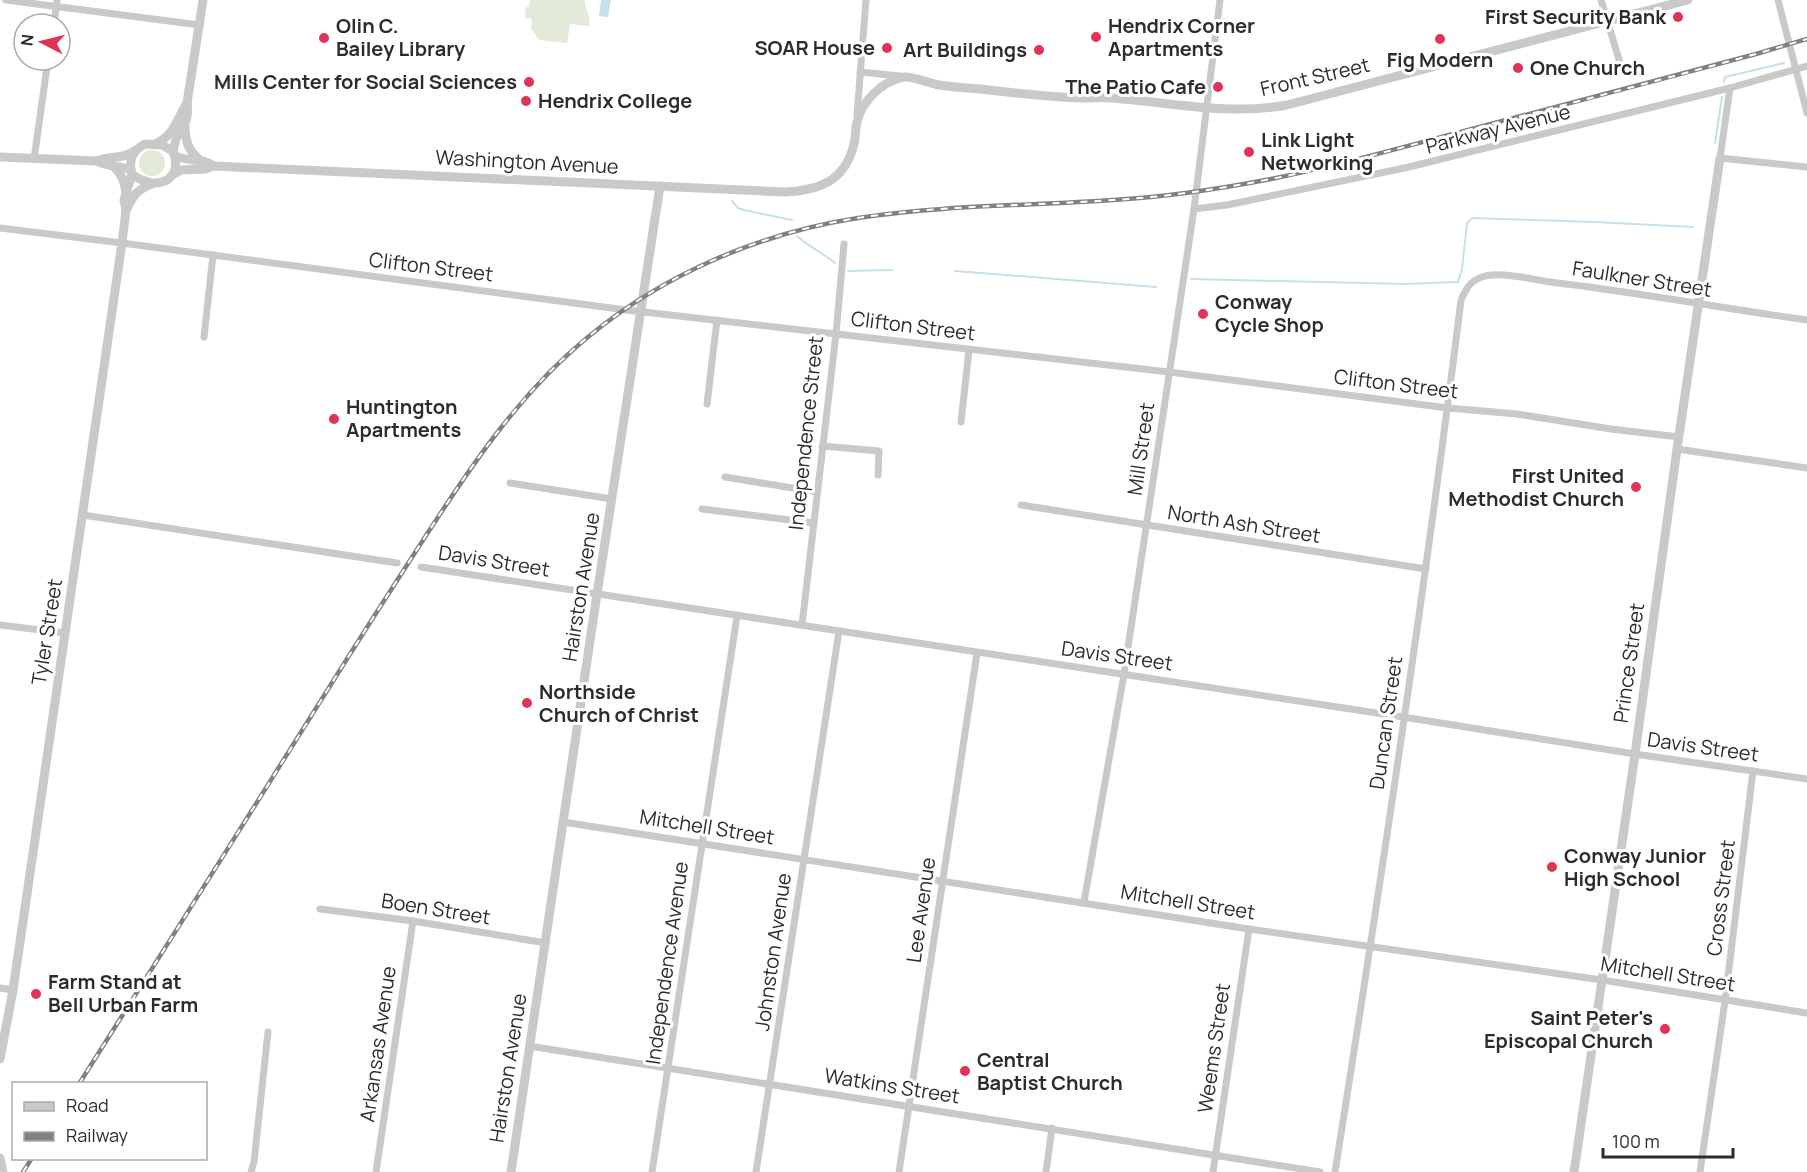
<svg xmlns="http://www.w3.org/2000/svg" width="1807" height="1172" font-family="Manrope,sans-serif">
  <rect width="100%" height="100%" fill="#fff"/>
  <g fill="#e4eada">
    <path d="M530 0H585C585 11 591 15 589 26L570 24 567 43 539 40 531 28 532 19 525 18 526 7H529Z"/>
    <circle cx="152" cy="163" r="13"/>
  </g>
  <polygon fill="#c6e0e9" points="601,0 611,0 608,17 599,16"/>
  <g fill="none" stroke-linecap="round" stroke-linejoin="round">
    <g stroke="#c6e0e9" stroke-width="2">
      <polyline points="1724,82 1725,77 1784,63"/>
      <polyline points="1715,143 1722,97"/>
      <polyline points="732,201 738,208 744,210 792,220"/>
      <path d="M797 236C809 247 823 253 835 263"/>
      <polyline points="848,271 892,270"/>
      <polyline points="955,271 1156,287"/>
      <polyline points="1191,279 1405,284 1458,282 1462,269 1467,223 1473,218 1595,222 1693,227"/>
    </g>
    <g stroke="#c9c9c9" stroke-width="7">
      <polyline points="6,0 200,25"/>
      <polyline points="1601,0 1623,73"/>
      <polyline points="1778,0 1807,113"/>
      <polyline points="54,24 57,0"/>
      <polyline points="860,72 900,76"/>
      <polyline points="1730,88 1720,158 1807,167"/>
      <polyline points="857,115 866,0"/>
      <polyline points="34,159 48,60"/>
      <polyline points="1194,209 1227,205 1409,167 1730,88 1807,66"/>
      <polyline points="0,228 122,243 626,310 1169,372 1448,408 1517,414 1611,429 1679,437"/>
      <polyline points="204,337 213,255"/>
      <polyline points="707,404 717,320"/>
      <polyline points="961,422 969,350"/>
      <polyline points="822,446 879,451 878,475"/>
      <polyline points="1677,449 1807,468"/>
      <polyline points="725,477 817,492"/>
      <polyline points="510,483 612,499"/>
      <polyline points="1021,505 1426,569"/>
      <polyline points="702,509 814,523"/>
      <polyline points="83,515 397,563"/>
      <polyline points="421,567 1403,717 1635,754 1807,779"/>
      <polyline points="0,625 65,633"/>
      <polyline points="802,625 836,334 844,244"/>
      <polyline points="563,822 1249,929 1602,980 1807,1013"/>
      <polyline points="1084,902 1124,674 1194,209 1220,0"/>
      <polyline points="320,909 413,921 546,943"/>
      <polyline points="0,988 13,990"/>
      <polyline points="529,1046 1320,1172"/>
      <polyline points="251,1172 254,1162 268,1032"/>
      <polyline points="376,1172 413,921"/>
      <polyline points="652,1172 737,616"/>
      <polyline points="756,1172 839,631"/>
      <polyline points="899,1172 977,653"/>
      <polyline points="1046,1172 1052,1128"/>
      <polyline points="1213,1172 1249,929"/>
      <path d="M1335 1172C1381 882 1425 591 1461 300 1466 289 1470 281 1482 277 1500 271 1530 279 1550 282 1636 292 1721 308 1807 320"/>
      <polyline points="1700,1172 1725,1001 1753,771"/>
    </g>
    <g stroke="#c9c9c9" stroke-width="9">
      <path d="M185 125C185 140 188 151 200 160"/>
      <path d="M145 144 162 145 173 151C185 182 154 192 132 174 128 161 133 150 145 144Z"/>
      <path d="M155 144C174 136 177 119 187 103"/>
      <path d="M173 151C174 147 175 141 177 137 185 121 189 122 187 103L203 0"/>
      <path d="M174 155C187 163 203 157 214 166"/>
      <path d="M0 157 97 161C112 155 122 160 136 150"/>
      <path d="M97 161C108 167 119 165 131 170"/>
      <path d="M113 166C122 174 124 181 126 192"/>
      <path d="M171 176 181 170 205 169 214 166 786 192C820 190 845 181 854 144 856 137 855 129 857 122 862 101 882 81 904 77 912 76 929 83 939 85 952 87 966 88 980 89 1014 93 1049 97 1083 98 1093 98 1102 97 1111 98 1169 102 1229 116 1287 105L1688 0"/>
      <path d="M126 210C134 195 136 190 152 184"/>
      <polyline points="0,1059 13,990 122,243 126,210 124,200 132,174"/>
      <polyline points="0,1158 3,1172"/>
      <polyline points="511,1172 597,594 660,186"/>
      <polyline points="1574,1172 1635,754 1677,449 1720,158"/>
    </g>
    <g stroke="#818181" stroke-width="4.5">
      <g id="rail">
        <path d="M79 1084C165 948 250 814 335 678 365 630 396 582 427 534 473 463 521 392 588 337 664 274 760 233 858 218 942 205 1028 206 1113 200 1166 197 1219 189 1271 179 1337 166 1403 147 1468 130 1564 105 1660 80 1756 54L1807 39"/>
        <polyline points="23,1172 32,1158"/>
      </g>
    </g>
    <use href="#rail" stroke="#fff" stroke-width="2" stroke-dasharray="7" stroke-linecap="butt"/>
  </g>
  <g fill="#df3357" stroke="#fff" stroke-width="2">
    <circle cx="1678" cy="17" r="6"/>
    <circle cx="1096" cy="37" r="6"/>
    <circle cx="324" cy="38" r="6"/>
    <circle cx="1440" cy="39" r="6"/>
    <circle cx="887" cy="48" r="6"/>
    <circle cx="1039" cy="50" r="6"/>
    <circle cx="1518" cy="68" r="6"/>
    <circle cx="529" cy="82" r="6"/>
    <circle cx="1218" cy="87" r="6"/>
    <circle cx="526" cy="101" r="6"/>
    <circle cx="1249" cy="152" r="6"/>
    <circle cx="1203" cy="314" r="6"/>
    <circle cx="334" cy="419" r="6"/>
    <circle cx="1636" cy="487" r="6"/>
    <circle cx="527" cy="703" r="6"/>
    <circle cx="1552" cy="867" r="6"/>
    <circle cx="36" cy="994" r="6"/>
    <circle cx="1665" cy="1029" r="6"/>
    <circle cx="965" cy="1071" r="6"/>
  </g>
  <g text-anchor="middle" stroke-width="6" stroke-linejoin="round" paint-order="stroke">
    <g font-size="20" font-weight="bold" fill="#2c2c2c" stroke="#fff" text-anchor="start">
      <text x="1666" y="24" text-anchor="end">First Security Bank</text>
      <text x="336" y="33">Olin C.<tspan x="336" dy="23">Bailey Library</tspan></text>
      <text x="1108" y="33">Hendrix Corner<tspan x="1108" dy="23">Apartments</tspan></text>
      <text x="875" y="55" text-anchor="end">SOAR House</text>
      <text x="1027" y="57" text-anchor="end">Art Buildings</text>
      <text x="1440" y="67" text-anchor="middle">Fig Modern</text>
      <text x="1530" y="75">One Church</text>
      <text x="517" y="89" text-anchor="end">Mills Center for Social Sciences</text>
      <text x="1206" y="94" text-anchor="end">The Patio Cafe</text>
      <text x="538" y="108">Hendrix College</text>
      <text x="1261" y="147">Link Light<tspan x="1261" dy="23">Networking</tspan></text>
      <text x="1215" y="309">Conway<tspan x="1215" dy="23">Cycle Shop</tspan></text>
      <text x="346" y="414">Huntington<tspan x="346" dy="23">Apartments</tspan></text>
      <text x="1624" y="483" text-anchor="end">First United<tspan x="1624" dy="23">Methodist Church</tspan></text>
      <text x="539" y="699">Northside<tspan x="539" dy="23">Church of Christ</tspan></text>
      <text x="1564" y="863">Conway Junior<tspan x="1564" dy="23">High School</tspan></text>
      <text x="48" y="989">Farm Stand at<tspan x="48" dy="23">Bell Urban Farm</tspan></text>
      <text x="1653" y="1025" text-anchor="end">Saint Peter's<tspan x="1653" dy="23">Episcopal Church</tspan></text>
      <text x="977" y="1067">Central<tspan x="977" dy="23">Baptist Church</tspan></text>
    </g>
    <g font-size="20" fill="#2c2c2c" stroke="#fff">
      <text transform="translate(1315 77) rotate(-13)" y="7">Front Street</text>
      <text transform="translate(1498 129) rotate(-14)" y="7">Parkway Avenue</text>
      <text transform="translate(527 162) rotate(3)" y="7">Washington Avenue</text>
      <text transform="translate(431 267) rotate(7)" y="7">Clifton Street</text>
      <text transform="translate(1642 279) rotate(9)" y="7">Faulkner Street</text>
      <text transform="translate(913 326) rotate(7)" y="7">Clifton Street</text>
      <text transform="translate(1396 384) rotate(7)" y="7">Clifton Street</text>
      <text transform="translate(806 433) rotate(-84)" y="7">Independence Street</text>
      <text transform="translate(1141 449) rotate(-82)" y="7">Mill Street</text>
      <text transform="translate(1244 524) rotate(9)" y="7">North Ash Street</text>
      <text transform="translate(494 561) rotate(9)" y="7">Davis Street</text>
      <text transform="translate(581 587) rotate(-81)" y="7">Hairston Avenue</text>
      <text transform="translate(47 632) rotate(-81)" y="7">Tyler Street</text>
      <text transform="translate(1117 656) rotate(8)" y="7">Davis Street</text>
      <text transform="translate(1629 663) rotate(-82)" y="7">Prince Street</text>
      <text transform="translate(1386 723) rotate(-82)" y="7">Duncan Street</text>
      <text transform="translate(1703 747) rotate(8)" y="7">Davis Street</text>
      <text transform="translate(707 827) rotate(9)" y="7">Mitchell Street</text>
      <text transform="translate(1721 898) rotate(-83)" y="7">Cross Street</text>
      <text transform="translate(1188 902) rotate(9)" y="7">Mitchell Street</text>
      <text transform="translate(436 909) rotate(9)" y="7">Boen Street</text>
      <text transform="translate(921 910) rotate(-82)" y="7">Lee Avenue</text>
      <text transform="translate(773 952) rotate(-82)" y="7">Johnston Avenue</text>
      <text transform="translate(667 963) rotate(-82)" y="7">Independence Avenue</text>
      <text transform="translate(1668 974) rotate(9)" y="7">Mitchell Street</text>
      <text transform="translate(378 1044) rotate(-82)" y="7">Arkansas Avenue</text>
      <text transform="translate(1214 1048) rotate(-82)" y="7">Weems Street</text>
      <text transform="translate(508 1068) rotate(-81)" y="7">Hairston Avenue</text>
      <text transform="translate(892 1086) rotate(9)" y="7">Watkins Street</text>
    </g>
  </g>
  <rect x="12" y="1082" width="195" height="78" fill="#ffffff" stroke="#ababab" stroke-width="1.5"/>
  <rect x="24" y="1102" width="30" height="9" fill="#c9c9c9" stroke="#ababab" stroke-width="1.5"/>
  <text x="66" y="1112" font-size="18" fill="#2c2c2c">Road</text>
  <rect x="24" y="1132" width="30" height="9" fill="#818181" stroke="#ababab" stroke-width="1.5"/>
  <text x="66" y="1142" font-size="18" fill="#2c2c2c">Railway</text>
  <g transform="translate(42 42) rotate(277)"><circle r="28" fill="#ffffff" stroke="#ababab" stroke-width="1.5"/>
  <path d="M0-4.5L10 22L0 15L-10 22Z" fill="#df3357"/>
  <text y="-9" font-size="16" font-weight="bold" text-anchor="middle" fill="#2c2c2c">N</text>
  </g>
  <path d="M1603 1148v9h130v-9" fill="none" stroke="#2c2c2c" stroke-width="3"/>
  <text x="1612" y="1148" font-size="18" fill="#2c2c2c" stroke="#ffffff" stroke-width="4.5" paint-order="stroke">100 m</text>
</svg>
